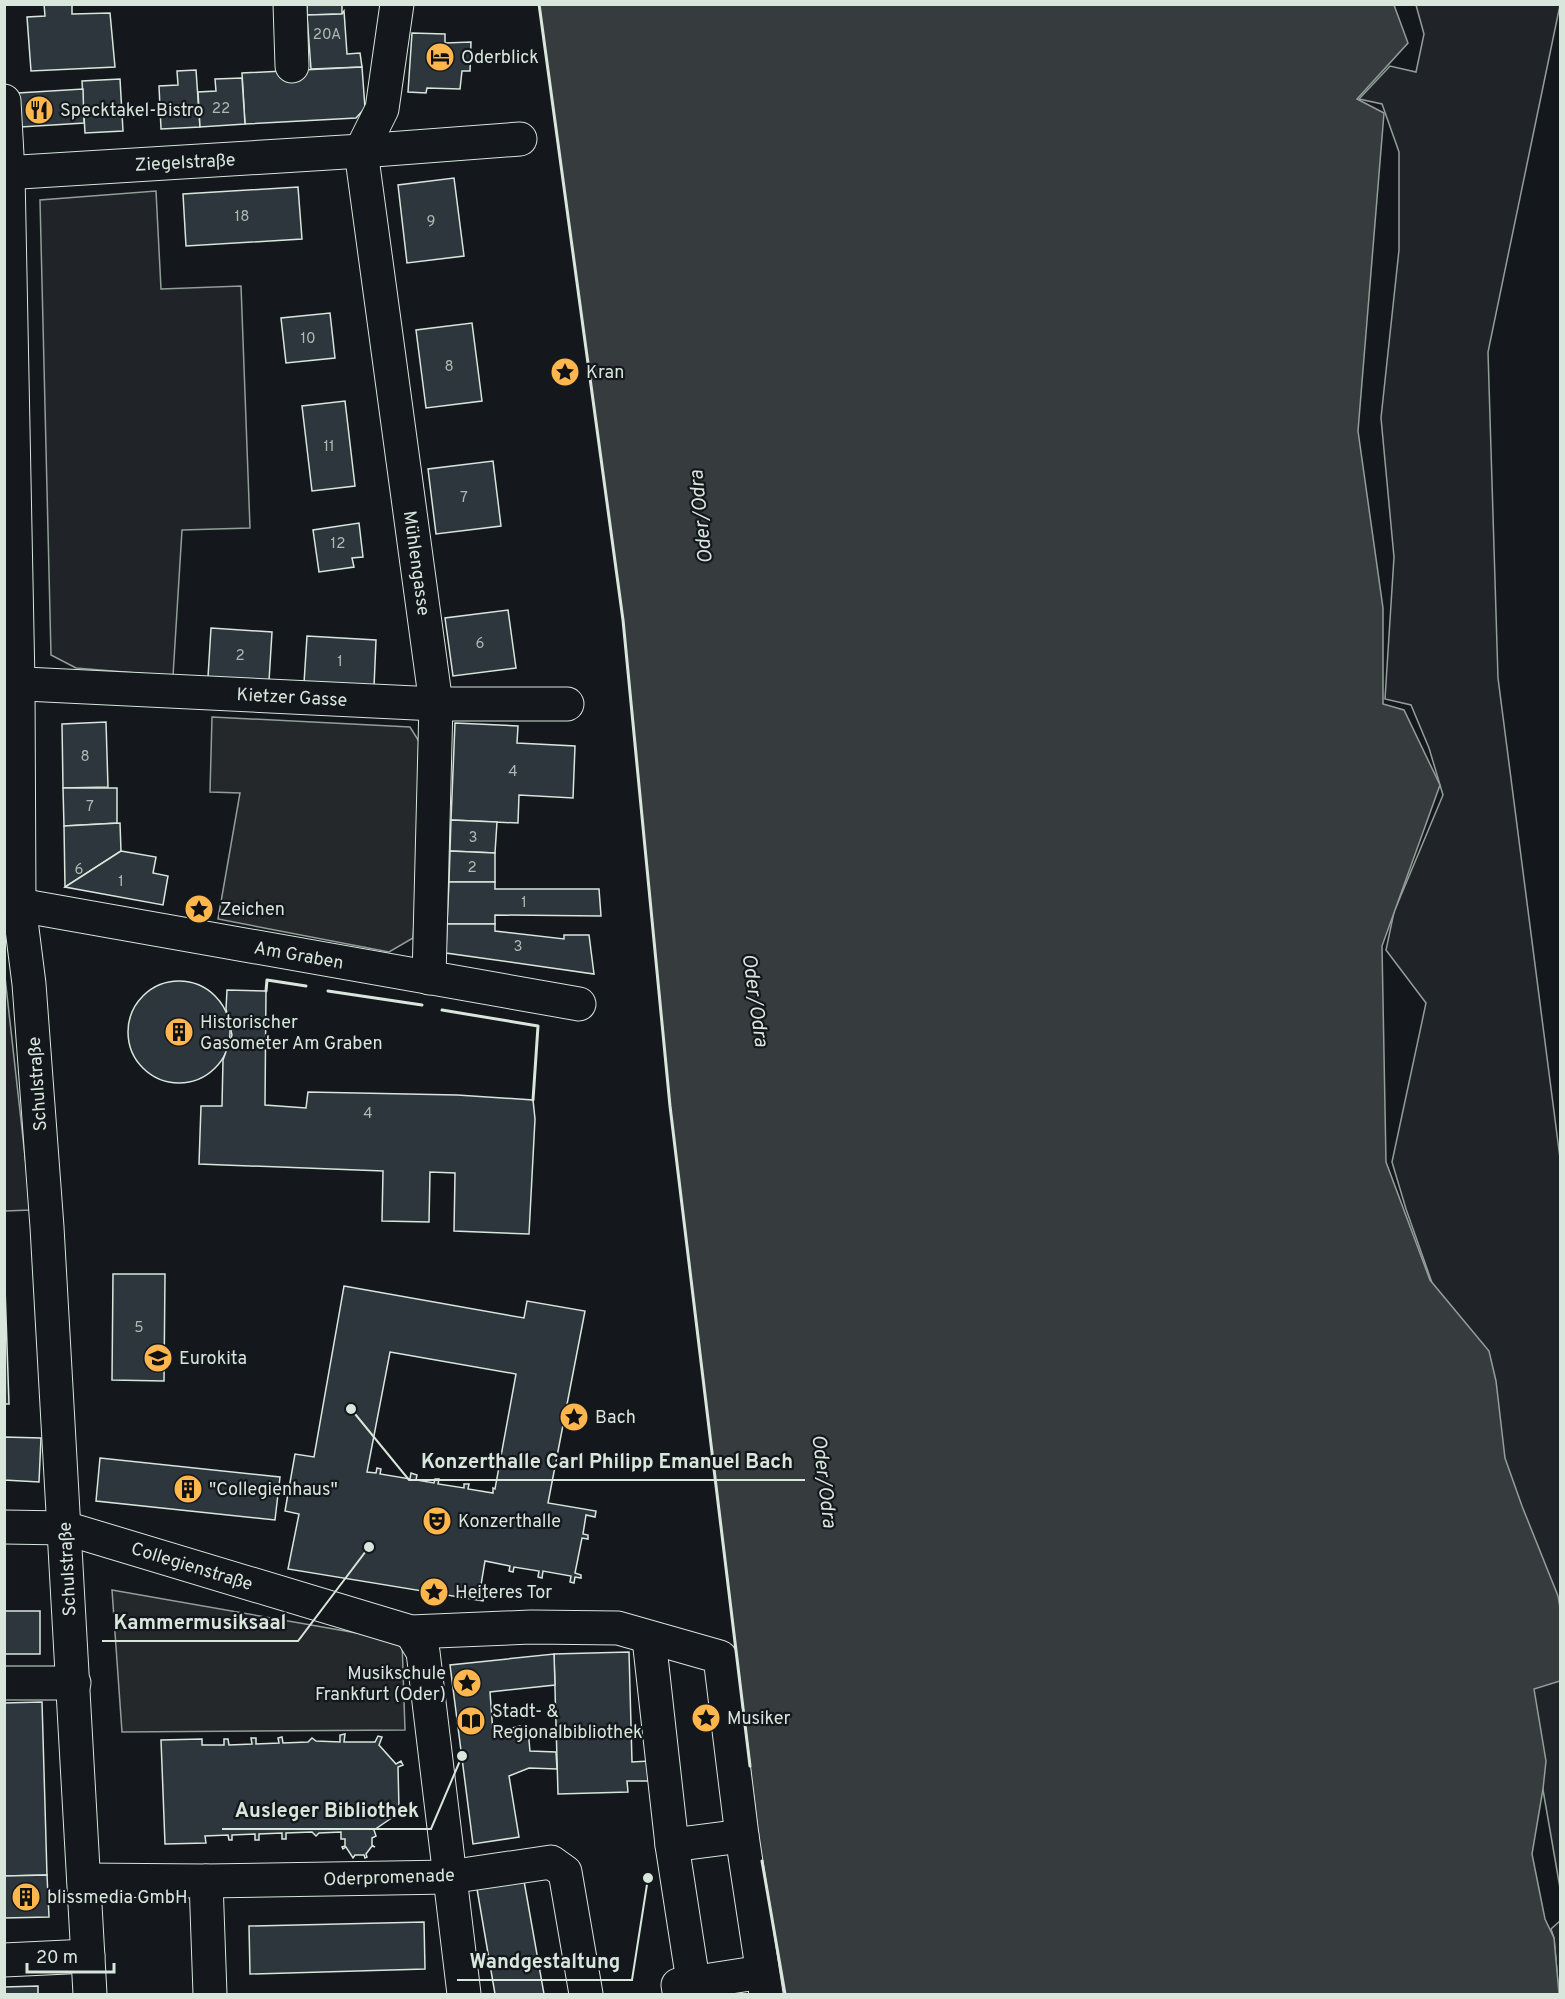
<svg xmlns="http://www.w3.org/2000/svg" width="1565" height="1999" font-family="Overpass,sans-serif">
  <rect width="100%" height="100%" fill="#14181c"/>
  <g fill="#202428" stroke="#939e99" stroke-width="1.5">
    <polygon points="1416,5 1560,5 1488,352 1498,678 1560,1158 1560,1888 1542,1784 1455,1348 1406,1209 1392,1162 1426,1003 1386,950 1394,912 1443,795 1429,748 1411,705 1385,699 1394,557 1381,418 1399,250 1399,152 1382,104 1359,99 1390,66 1416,72 1424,34"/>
    <polygon points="156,191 161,289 241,286 250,528 182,530 173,676 76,668 51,655 40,200"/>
    <polygon points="5,977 31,1210 5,1211"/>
    <polygon points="1560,1921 1560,1994 1559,1994 1554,1938 1551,1929"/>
  </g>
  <g fill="#24282b" stroke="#939e99" stroke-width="1.5">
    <polygon points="212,717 410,727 425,751 413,938 389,952 218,919 240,793 210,792"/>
    <polygon points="112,1590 402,1641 405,1730 122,1732"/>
  </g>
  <polygon fill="#363b3e" stroke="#939e99" stroke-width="1.5" points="539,5 1394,5 1408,43 1357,99 1384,113 1358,431 1383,608 1383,704 1404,710 1440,785 1382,946 1386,1162 1430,1280 1489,1351 1496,1381 1505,1458 1522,1506 1558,1596 1560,1608 1560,1681 1534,1689 1546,1761 1543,1789 1532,1854 1545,1919 1554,1938 1559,1994 785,1994 759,1841 670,1106 623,620"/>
  <g fill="#2c363c" stroke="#d8e6dc" stroke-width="1.5" fill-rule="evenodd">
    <polygon points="44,4 72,4 72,14 110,13 115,67 31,71 27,17 45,16"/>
    <polygon points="307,4 342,4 342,14 307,15"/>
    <polygon points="344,11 347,54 360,53 362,67 311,69 307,15 342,14"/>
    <polygon points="412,33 445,34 445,43 471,42 470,71 462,71 460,89 427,88 426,93 408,92"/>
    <polygon points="362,67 365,108 356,118 245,124 242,73"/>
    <polygon points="196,70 200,127 161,129 159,86 178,85 177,71"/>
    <polygon points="242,78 245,124 200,127 198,92 216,91 215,79"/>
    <polygon points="120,79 123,131 85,133 82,81"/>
    <polygon points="83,89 84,123 21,127 18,93"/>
    <polygon points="454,178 464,256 407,263 398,185"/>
    <polygon points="298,187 302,239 186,246 183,194"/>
    <polygon points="330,313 335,358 286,363 281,318"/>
    <polygon points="472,323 482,401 426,408 416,330"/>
    <polygon points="345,401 355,486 312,491 302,406"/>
    <polygon points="493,461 501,526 436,534 428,469"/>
    <polygon points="359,523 363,557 352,558 354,567 319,572 313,530"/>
    <polygon points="508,610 516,668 453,676 445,618"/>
    <polygon points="211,628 272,632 269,681 208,677"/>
    <polygon points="307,636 376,640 374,687 304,683"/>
    <polygon points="106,722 108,787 63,788 62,724"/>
    <polygon points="455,723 518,726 517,743 575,746 573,798 519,795 518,823 451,820"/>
    <polygon points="63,788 117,788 117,823 64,826"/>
    <polygon points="451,820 497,822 495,853 450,851"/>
    <polygon points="120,823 121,851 65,887 64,826"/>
    <polygon points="121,851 156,857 153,873 168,876 163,905 65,887"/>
    <polygon points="450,851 495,853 495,882 449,882"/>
    <polygon points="449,882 495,882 495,889 599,889 601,916 495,915 495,924 447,924"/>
    <polygon points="447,924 495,924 495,931 564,939 564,935 589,935 594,974 446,953"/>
    <circle cx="179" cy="1032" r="51"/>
    <polygon points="227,990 266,991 265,1105 306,1108 308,1092 457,1095 533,1100 535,1119 529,1234 454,1231 455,1173 430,1172 429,1222 382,1221 383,1171 199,1164 201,1106 222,1106 223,1060 232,1035 226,1009"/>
    <polygon points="4,1258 9,1404 4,1404"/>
    <polygon points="113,1274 165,1274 164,1381 112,1380"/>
    <path d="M344 1286 524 1318 527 1301 585 1311 548 1503 596 1511 595 1517 586 1515 583 1534 588 1535V1539L582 1538 575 1573 581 1575V1578L575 1577 574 1583 570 1582 571 1576 543 1571 542 1578 538 1577 539 1571 514 1567 513 1572 509 1571 510 1566 485 1561 479 1597H484L483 1601 288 1569 299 1514 285 1511 295 1454 314 1457ZM390 1352 516 1374 495 1489 493 1488V1493L468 1489 469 1484H464V1488L438 1484 439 1479H435L434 1483 416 1480 417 1475 411 1473 410 1479 380 1474 381 1469 377 1468 376 1473 367 1472Z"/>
    <polygon points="4,1437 41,1438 39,1482 4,1480"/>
    <polygon points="100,1458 280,1477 275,1520 96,1501"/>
    <rect x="4" y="1611" width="36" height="43"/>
    <polygon points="629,1652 632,1762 649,1761 649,1781 627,1781 628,1792 558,1794 554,1654"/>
    <polygon points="554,1654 555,1685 490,1692 493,1733 520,1726 528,1730 530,1751 556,1752 557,1769 529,1768 509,1776 519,1837 473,1844 450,1665"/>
    <polygon points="42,1702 47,1875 5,1876 4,1703"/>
    <polygon points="345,1734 344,1742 375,1742 378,1736 382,1737 379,1745 396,1764 401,1761 403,1765 398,1767 399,1809 405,1811 404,1814 399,1813 374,1830 376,1836 372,1838 372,1845 375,1847 372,1846 366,1854 367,1857 365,1858 364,1855 355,1855 353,1858 346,1847 343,1849 342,1847 345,1846 345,1839 341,1839 341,1832 319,1833 316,1836 312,1832 286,1833 286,1839 282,1839 282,1833 259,1834 259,1840 255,1840 255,1834 232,1835 232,1840 229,1840 228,1835 205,1836 206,1843 165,1844 161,1740 202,1739 202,1745 224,1745 224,1739 228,1739 229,1745 252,1744 251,1738 256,1738 256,1744 279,1743 278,1738 282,1737 283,1743 308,1742 312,1738 316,1741 340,1742 340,1735"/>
    <polygon points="47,1875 49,1917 4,1918 5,1876"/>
    <polygon points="524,1881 544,1994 495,1994 477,1889"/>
    <polygon points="424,1922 425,1969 250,1974 249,1926"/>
    <polygon points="38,1986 38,1994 4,1994 4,1987"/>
  </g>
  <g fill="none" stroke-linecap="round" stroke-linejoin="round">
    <g stroke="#d8e6dc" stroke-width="35">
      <g id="minor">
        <polyline points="290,4 292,66"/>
        <polyline points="397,4 382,109 361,151 436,704 429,978"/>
        <polyline points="4,101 8,173 18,683 19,905 29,984 47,1227 90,1994"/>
        <polyline points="4,173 361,151 520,139"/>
        <polyline points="4,683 436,704 567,704"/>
        <polyline points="19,905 579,1004"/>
        <polyline points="4,1527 65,1528 411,1632 531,1627 618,1628 720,1657 742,1836 766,1994"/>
        <polyline points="411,1632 423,1652 464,1994"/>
        <polyline points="649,1639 672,1845 695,1994"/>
        <polyline points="4,1683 74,1683"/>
        <polyline points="672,1845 742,1836"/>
        <polyline points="84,1880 206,1881 449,1877 551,1862 565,1872 586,1994"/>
        <polyline points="206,1881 210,1994"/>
        <polyline points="4,1960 88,1956"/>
        <polyline points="679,1991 678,1985 762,1972"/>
      </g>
    </g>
    <use href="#minor" stroke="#14181c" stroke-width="33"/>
    <g stroke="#d8e6dc" stroke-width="3">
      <polyline points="539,4 623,620 670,1106 750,1766"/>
      <polyline points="266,991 267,980 306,986"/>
      <polyline points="328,991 422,1005"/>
      <polyline points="442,1010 538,1026 533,1100"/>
      <polyline points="762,1861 785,1994"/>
    </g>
  </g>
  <defs>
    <g id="hotel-disc" transform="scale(1.5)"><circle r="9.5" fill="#ffb74d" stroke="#14181c"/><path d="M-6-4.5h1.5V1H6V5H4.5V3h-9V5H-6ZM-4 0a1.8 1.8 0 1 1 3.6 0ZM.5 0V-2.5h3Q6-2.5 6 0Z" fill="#111"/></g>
    <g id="restaurant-disc" transform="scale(1.5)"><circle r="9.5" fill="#ffb74d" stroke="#14181c"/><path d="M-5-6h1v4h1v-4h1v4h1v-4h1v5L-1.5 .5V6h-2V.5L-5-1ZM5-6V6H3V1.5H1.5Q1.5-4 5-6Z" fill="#111"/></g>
    <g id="sight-disc" transform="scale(1.5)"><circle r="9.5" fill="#ffb74d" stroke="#14181c"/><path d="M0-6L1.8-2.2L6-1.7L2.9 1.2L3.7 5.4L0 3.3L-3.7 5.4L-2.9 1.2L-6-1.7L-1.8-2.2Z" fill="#111"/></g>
    <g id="building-disc" transform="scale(1.5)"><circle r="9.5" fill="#ffb74d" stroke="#14181c"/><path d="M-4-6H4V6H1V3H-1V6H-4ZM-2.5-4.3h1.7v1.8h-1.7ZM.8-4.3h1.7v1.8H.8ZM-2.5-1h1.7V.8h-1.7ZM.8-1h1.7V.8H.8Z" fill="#111"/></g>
    <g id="school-disc" transform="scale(1.5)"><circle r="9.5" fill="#ffb74d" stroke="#14181c"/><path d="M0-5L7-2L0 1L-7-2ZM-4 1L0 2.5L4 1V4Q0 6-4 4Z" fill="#111"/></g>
    <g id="theatre-disc" transform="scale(1.5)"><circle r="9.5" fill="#ffb74d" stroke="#14181c"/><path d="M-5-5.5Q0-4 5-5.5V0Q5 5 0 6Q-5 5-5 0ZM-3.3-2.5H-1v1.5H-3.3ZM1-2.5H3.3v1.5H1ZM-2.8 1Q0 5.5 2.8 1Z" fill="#111"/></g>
    <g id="library-disc" transform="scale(1.5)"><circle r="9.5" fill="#ffb74d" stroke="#14181c"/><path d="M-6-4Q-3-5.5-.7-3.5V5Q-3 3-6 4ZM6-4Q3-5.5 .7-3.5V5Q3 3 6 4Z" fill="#111"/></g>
  </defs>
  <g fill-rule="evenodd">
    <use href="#hotel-disc" x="440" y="57"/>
    <use href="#restaurant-disc" x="39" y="110"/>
    <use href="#sight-disc" x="565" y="372"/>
    <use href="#sight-disc" x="199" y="909"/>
    <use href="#building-disc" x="179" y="1032"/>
    <use href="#school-disc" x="158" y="1358"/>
    <use href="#sight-disc" x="574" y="1417"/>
    <use href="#building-disc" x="188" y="1489"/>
    <use href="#theatre-disc" x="437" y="1521"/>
    <use href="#sight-disc" x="434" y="1592"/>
    <use href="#sight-disc" x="467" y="1683"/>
    <use href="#sight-disc" x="706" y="1718"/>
    <use href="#library-disc" x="471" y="1721"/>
    <use href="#building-disc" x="26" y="1897"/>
  </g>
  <g text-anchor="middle" stroke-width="4.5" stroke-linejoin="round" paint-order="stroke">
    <g font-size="15" fill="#adbab4">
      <text x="327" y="39">20A</text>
      <text x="221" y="113">22</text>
      <text x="242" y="221">18</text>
      <text x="431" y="226">9</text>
      <text x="308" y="343">10</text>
      <text x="449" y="371">8</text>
      <text x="329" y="451">11</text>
      <text x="464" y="502">7</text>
      <text x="338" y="548">12</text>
      <text x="480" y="648">6</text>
      <text x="240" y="660">2</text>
      <text x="340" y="666">1</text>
      <text x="85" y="761">8</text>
      <text x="513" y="776">4</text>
      <text x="90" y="811">7</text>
      <text x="473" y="842">3</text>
      <text x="472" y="872">2</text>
      <text x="79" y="874">6</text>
      <text x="121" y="886">1</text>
      <text x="524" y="907">1</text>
      <text x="518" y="951">3</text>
      <text x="368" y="1118">4</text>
      <text x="139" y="1332">5</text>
    </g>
    <g font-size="18" fill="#d8e6dc" stroke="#14181c" text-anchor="start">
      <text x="461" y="63">Oderblick</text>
      <text x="60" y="116">Specktakel-Bistro</text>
      <text x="586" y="378">Kran</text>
      <text x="220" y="915">Zeichen</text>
      <text x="200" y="1028">Historischer<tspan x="200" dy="21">Gasometer Am Graben</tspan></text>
      <text x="179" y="1364">Eurokita</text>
      <text x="595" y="1423">Bach</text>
      <text x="209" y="1495">"Collegienhaus"</text>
      <text x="458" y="1527">Konzerthalle</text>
      <text x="455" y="1598">Heiteres Tor</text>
      <text x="446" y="1679" text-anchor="end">Musikschule<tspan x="446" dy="21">Frankfurt (Oder)</tspan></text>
      <text x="492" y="1717">Stadt- &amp;<tspan x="492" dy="21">Regionalbibliothek</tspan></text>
      <text x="727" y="1724">Musiker</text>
      <text x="47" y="1903">blissmedia GmbH</text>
    </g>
    <g font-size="18" fill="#d8e6dc" stroke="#14181c">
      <text transform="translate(185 162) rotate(-3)" y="6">Ziegelstraße</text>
      <text transform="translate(417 563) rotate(82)" y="6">Mühlengasse</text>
      <text transform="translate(292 697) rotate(3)" y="6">Kietzer Gasse</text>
      <text transform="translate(299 955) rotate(10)" y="6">Am Graben</text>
      <text transform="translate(37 1084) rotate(-94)" y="6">Schulstraße</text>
      <text transform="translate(192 1566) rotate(17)" y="6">Collegienstraße</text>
      <text transform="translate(67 1569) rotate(-93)" y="6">Schulstraße</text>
      <text transform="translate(389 1877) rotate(-2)" y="6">Oderpromenade</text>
    </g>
    <g font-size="20" font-style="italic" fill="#d8e6dc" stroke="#14181c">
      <text transform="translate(700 517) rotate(-96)" y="7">Oder/Odra</text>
      <text transform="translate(756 1000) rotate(82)" y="7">Oder/Odra</text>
      <text transform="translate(825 1481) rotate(83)" y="7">Oder/Odra</text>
    </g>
  </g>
  <path fill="none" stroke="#d8e6dc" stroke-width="2" d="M351 1409L409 1480H805M369 1547L298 1641H102M462 1756L431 1829H222M648 1878L632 1980H457"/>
  <g fill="#d8e6dc" stroke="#14181c" stroke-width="2">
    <circle cx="351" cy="1409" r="6"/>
    <circle cx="369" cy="1547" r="6"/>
    <circle cx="462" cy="1756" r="6"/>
    <circle cx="648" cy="1878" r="6"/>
  </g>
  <g font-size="20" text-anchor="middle" font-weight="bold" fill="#d8e6dc" stroke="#14181c" stroke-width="4.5" stroke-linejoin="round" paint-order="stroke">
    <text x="607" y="1468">Konzerthalle Carl Philipp Emanuel Bach</text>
    <text x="200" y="1629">Kammermusiksaal</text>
    <text x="327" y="1817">Ausleger Bibliothek</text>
    <text x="545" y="1968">Wandgestaltung</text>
  </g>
  <rect width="1565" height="1999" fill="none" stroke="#d8e6dc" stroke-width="12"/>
  <path d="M27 1963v9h87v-9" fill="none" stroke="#d8e6dc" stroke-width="3"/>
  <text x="36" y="1963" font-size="18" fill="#d8e6dc" stroke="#14181c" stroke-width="4.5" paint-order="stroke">20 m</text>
</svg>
